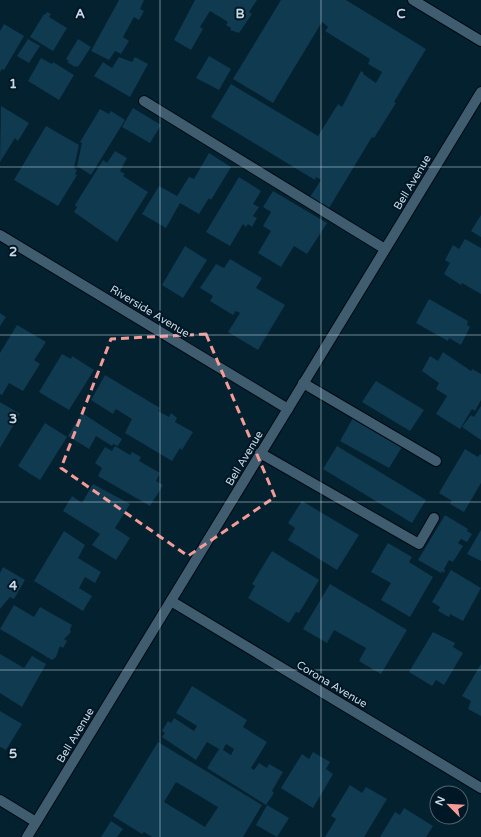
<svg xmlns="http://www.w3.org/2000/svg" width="481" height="837" font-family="'Varela Round',sans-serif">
  <rect width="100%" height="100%" fill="#042130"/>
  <g fill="#0f3a50" fill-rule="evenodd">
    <polygon points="119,0 144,0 140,9 144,11 139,20 134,17 123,37 129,41 121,54 115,51 109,60 91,51"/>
    <polygon points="195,0 257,0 249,12 252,14 239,33 230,30 231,28 226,25 228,22 210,11 200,27 203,29 191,50 174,40"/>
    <polygon points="281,0 346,0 426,49 394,102 396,103 374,138 372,137 329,208 310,197 321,180 316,177 315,180 211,117 231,84 318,136 338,104 342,107 361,71 364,73 363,74 376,83 382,72 368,64 370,59 325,31 328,27 322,22 273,103 233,79"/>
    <polygon points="47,12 51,14 49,17 67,28 53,51 30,37 44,14 45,15"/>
    <polygon points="4,24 24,36 4,70 2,69 0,72 0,31"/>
    <polygon points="28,39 40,46 29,63 17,56"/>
    <polygon points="78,39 91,47 78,67 76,66 75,67 67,62 69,61 66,59"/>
    <polygon points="209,56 231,69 219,90 196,78"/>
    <polygon points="119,57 132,62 135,57 148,64 130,97 94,76 103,62 112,68"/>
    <polygon points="41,58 52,64 53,62 74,75 59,100 28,81"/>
    <polygon points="1,106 29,123 18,141 15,138 0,162"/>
    <polygon points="133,108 161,125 150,143 122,127"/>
    <polygon points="100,109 109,114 111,111 125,120 91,175 77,166 82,143 80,142"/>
    <polygon points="46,126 79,145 74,168 77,170 75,174 77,175 58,206 14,180"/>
    <polygon points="115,151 127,158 120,171 125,174 123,176 148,192 117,242 74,212 77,207 75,205 103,160 107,163"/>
    <polygon points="209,153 231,167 211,200 209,198 199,214 180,203 166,228 142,214 159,186 177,196 189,177 194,179"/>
    <polygon points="239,177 261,191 253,204 259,207 253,216 257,218 252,227 248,224 246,227 243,224 230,246 206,232"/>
    <polygon points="273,191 327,223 307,254 294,246 281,267 258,253 271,231 263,226 271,212 263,207"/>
    <polygon points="481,215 481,237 471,231"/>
    <polygon points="465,239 481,248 481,294 462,283 461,285 444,274 450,263 445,260 453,245 459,249"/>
    <polygon points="185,246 207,260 183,298 162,285"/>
    <polygon points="230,259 262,278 256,288 285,305 258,350 228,332 240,313 236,311 233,315 210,301 213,296 200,288 216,264 224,268"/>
    <polygon points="429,299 468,321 467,325 470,327 461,345 449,338 448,341 416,323"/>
    <polygon points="0,313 6,317 0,326"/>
    <polygon points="17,325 46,342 34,360 40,364 23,391 9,383 2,395 0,394 0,353"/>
    <polygon points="443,352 471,371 472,369 481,374 481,400 475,411 472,409 460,429 436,414 447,396 436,389 439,383 422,371 430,356 438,361"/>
    <polygon points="62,354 71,359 72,356 94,370 69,410 39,392"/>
    <polygon points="105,375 160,408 158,411 169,417 171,413 177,418 175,422 193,432 182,450 180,448 172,461 125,433 132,419 116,409 113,414 91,400"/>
    <polygon points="376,381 424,410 410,431 362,402"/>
    <polygon points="0,402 20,414 0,448"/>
    <polygon points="481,406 481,440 462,427 471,415 474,417"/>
    <polygon points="82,413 122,439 118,446 113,444 112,446 96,436 89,449 68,436"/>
    <polygon points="353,418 402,447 389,468 340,441"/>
    <polygon points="45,423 67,437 40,480 18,466"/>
    <polygon points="115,446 130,455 132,452 141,457 139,461 160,473 156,481 163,485 150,506 98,476 102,468 95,463 105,447 112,451"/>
    <polygon points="337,446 426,500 412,523 323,469"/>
    <polygon points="465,449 478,457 480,454 481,455 481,483 464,512 450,504 452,501 439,493"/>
    <polygon points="93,484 130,504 115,528 130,538 116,560 92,545 100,534 63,511 72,496 82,503"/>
    <polygon points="302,501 359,535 337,570 288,540 295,528 288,523"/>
    <polygon points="445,515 468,529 467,531 472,534 467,542 461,539 458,543 463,546 453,562 449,560 444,569 445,570 444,573 442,571 441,573 418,560"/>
    <polygon points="481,530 481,561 467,554"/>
    <polygon points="64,531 85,545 78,558 101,572 95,583 85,577 79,588 92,596 83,611 34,581"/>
    <polygon points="388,543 412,557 409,562 433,577 410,617 381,600 391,583 371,572"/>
    <polygon points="272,551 319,580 299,613 296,612 289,623 248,598 255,586 252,584"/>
    <polygon points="3,567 25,580 14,599 10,597 0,609 0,573"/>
    <polygon points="451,570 481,588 463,621 450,614 449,617 438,611 440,607 432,602"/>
    <polygon points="330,584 407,630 381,674 359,661 366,648 334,630 327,643 303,629"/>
    <polygon points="14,605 34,617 40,607 72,625 70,629 71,632 64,639 67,641 63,648 60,646 56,657 52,660 0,629"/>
    <polygon points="433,632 455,643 453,647 463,653 444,685 436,680 432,686 409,672"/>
    <polygon points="0,654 24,668 32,656 46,664 22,707 0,693"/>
    <polygon points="481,664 481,716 468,709 471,701 462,696"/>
    <path d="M192 686 247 720 243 727 267 742 251 768 254 770 259 763 267 768 269 764 283 772 272 791 274 793 266 805 207 768 219 749 207 742 196 760 162 737 165 733 162 731 168 721 171 723 174 718 194 731 197 726 176 713ZM226 744 234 749 231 755 223 750Z"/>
    <polygon points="0,711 22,724 6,750 0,747"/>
    <path d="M158 742 262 805 243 837H152L144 832 142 834 113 816ZM176 782 218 807 205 827 164 802Z"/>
    <polygon points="313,752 330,762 326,769 333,774 313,808 281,788 302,754 309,759"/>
    <polygon points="350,785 362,793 366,787 387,799 364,837 325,837 336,819 331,816"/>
    <polygon points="267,805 289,818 277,837 256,825"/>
    <polygon points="404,808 433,826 426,837 380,837 395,812 400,815"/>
    <polygon points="111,821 123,829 117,837 101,837"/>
  </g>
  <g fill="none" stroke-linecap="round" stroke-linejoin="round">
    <g stroke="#000914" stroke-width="12">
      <g id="minor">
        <polyline points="413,0 481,41"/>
        <polyline points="144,101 385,249"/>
        <polyline points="0,235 288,409"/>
        <polyline points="303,383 436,461"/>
        <polyline points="260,453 419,544 434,518"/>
        <polyline points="171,601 481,788"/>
        <polyline points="0,800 36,822"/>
        <polyline points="27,837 481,92"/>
      </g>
    </g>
    <use href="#minor" stroke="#405d70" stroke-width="10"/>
  </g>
  <path fill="none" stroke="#f59b98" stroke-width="3" stroke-dasharray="8 5" stroke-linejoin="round" d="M206 334 275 497 188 556 61 468 111 339Z"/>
  <path fill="none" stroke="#cadae5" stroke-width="1" stroke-opacity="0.55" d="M160 0V837M321 0V837M0 167H481M0 335H481M0 502H481M0 670H481"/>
  <g text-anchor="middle" stroke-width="4" stroke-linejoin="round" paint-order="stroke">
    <g font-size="11" fill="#cadae5" stroke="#001726">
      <text transform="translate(412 182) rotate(-59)" y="4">Bell Avenue</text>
      <text transform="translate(150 311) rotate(31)" y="4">Riverside Avenue</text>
      <text transform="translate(244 458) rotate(-59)" y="4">Bell Avenue</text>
      <text transform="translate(332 684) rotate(31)" y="4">Corona Avenue</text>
      <text transform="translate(75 735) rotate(-59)" y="4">Bell Avenue</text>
    </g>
  </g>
  <g font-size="13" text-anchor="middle" font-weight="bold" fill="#cadae5" stroke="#001726" stroke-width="4" stroke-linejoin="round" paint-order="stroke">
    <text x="80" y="18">A</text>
    <text x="240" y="18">B</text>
    <text x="401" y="18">C</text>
    <text x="13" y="88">1</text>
    <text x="13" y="256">2</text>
    <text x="13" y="423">3</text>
    <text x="13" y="590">4</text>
    <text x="13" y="758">5</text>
  </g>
  <g transform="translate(449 805) rotate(294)"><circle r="19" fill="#001726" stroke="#516572"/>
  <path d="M0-3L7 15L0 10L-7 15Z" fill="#f59b98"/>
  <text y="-6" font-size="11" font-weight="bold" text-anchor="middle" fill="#cadae5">N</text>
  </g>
</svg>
